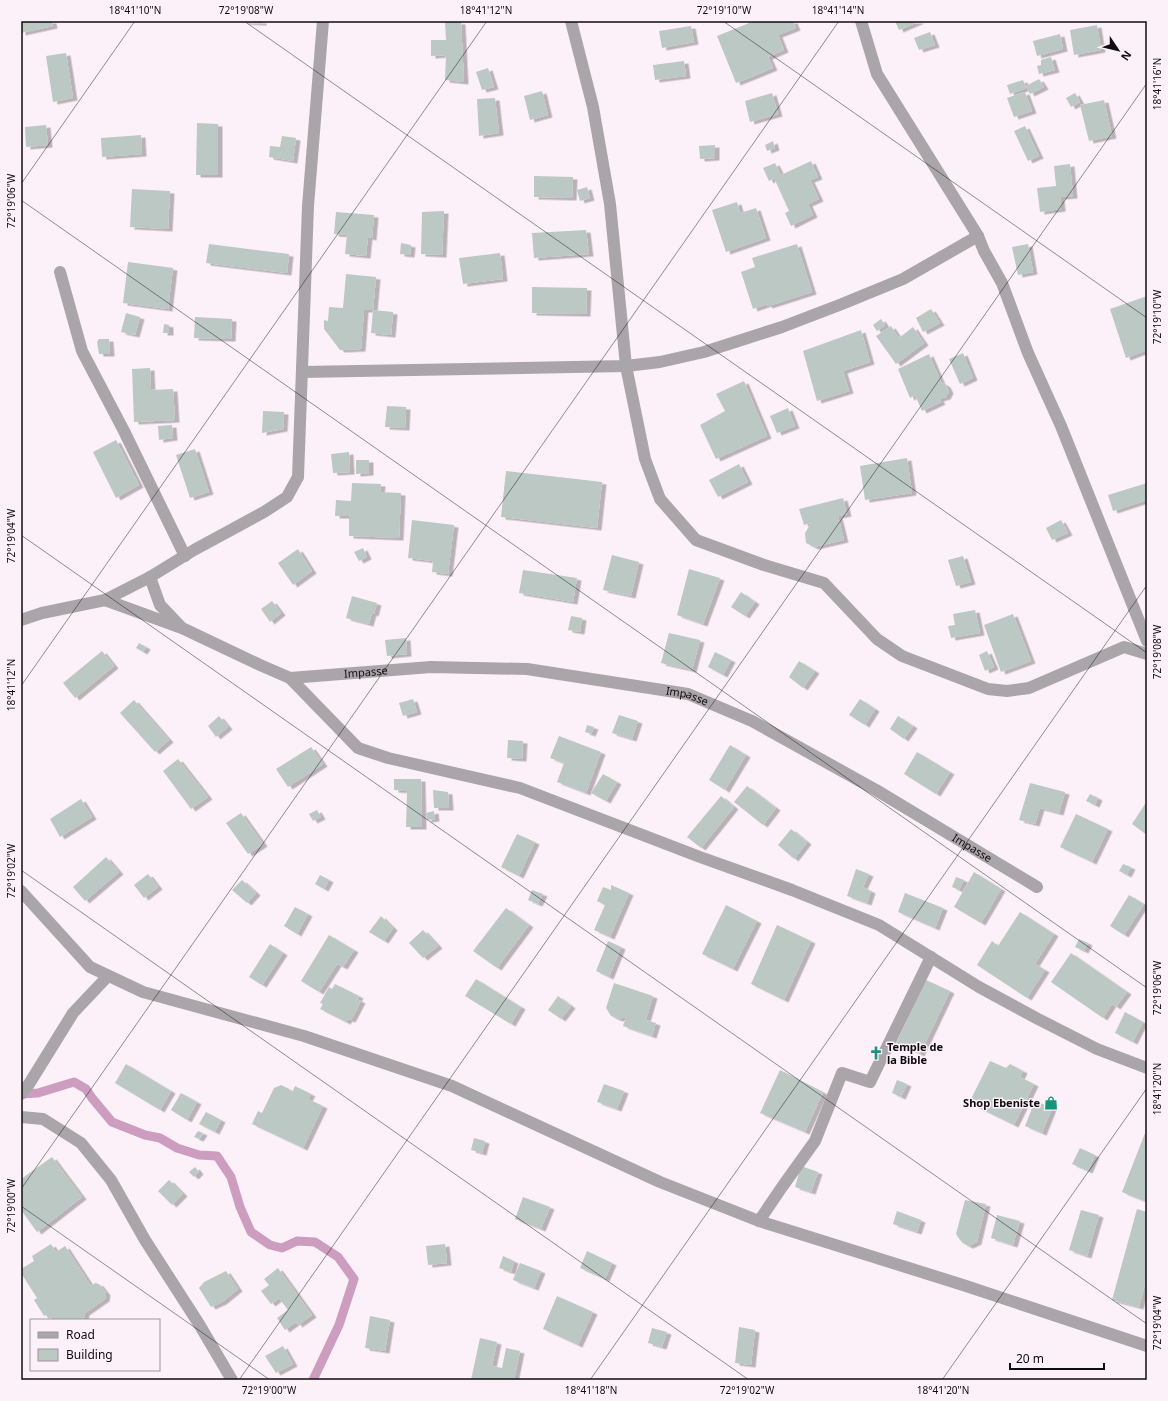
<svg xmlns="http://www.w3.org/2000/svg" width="1168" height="1401" font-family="'Noto Sans',sans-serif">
  <defs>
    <filter id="shadow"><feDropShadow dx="4.5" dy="2.5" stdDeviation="0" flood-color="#0004"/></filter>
  </defs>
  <rect width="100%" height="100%" fill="#fdf1f9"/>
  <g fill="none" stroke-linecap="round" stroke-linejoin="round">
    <polyline stroke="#cd9dc0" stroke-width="9" points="21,1094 38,1093 74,1082 86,1089 92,1098 112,1122 145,1135 160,1138 177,1148 199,1155 217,1156 231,1177 240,1207 251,1232 270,1245 282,1248 297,1241 315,1242 338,1257 354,1279 339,1325 313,1380"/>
  </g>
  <g fill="#bbc8c4" filter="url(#shadow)">
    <polygon points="21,21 52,21 53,26 21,33"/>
    <polygon points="244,21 262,21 262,23 244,22"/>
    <polygon points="445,21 461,22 464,82 445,80 446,55 431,56 431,40 446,40"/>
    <polygon points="754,21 793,21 796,28 778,35 784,50 768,57 773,68 736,83 717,36"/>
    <polygon points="895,21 920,21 899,30"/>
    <polygon points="1097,25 1101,50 1074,55 1070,30"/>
    <polygon points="691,26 694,42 662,48 659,31"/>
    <polygon points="930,32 935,45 919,50 914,38"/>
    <polygon points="1060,34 1063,49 1037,56 1033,41"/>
    <polygon points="66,53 73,98 53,102 46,56"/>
    <polygon points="1051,57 1055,70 1039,74 1037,66 1041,65 1041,60"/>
    <polygon points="684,61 686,76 655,80 653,65"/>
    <polygon points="488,68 494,87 482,90 476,72"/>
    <polygon points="1039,79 1044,87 1030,94 1026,86"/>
    <polygon points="1023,80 1026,88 1010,94 1007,85"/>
    <polygon points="542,91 548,115 530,120 524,96"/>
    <polygon points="1025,92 1032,111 1014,117 1007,98"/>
    <polygon points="772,93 778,114 750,122 745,101"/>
    <polygon points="1075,93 1080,102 1071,107 1066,98"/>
    <polygon points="495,98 499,133 479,136 477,99"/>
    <polygon points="1104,100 1112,136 1089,141 1080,105"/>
    <polygon points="197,123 218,124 218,175 196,175"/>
    <polygon points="46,125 48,145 26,147 25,127"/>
    <polygon points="1025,126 1039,156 1028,161 1014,131"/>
    <polygon points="141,135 142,154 102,157 101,138"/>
    <polygon points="282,136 296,138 293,161 269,157 270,146 280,147"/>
    <polygon points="773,141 775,148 767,151 765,145"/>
    <polygon points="715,145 715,158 700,159 699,146"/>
    <polygon points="811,161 818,177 810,180 819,199 808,204 813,215 791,226 785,213 789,211 774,178 769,181 763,168 775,163 781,175"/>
    <polygon points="1070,164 1073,196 1060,197 1061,209 1040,212 1037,188 1056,186 1054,166"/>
    <polygon points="534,176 573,177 572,198 534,197"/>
    <polygon points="587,187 590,198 580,201 577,190"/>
    <polygon points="132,189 170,191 168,229 130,227"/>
    <polygon points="737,202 740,213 756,208 766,238 726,252 712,210"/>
    <polygon points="444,211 442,255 421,254 422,212"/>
    <polygon points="336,212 374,215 372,238 368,237 366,256 345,254 347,235 334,234"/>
    <polygon points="586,230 589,254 534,258 532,233"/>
    <polygon points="401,243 411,245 410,255 400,254"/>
    <polygon points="209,244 289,254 287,273 206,263"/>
    <polygon points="797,244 812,292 768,306 767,304 753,309 741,272 755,267 752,258"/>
    <polygon points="1028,244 1033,272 1018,275 1012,247"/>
    <polygon points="500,253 503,279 463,284 459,258"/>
    <polygon points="128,262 173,268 168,309 123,303"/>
    <polygon points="346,274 376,277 373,310 364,310 361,349 340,350 324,329 324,320 328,321 329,307 343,308"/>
    <polygon points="532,287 587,288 586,314 532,313"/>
    <polygon points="1147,296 1147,350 1126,358 1110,309"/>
    <polygon points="931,309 940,323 923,332 916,318"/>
    <polygon points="373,310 393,312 391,335 371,333"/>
    <polygon points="126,313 140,317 135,335 121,332"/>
    <polygon points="195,317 232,319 231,339 194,338"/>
    <polygon points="881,319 885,325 877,331 873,325"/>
    <polygon points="164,324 169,325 169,333 163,333"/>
    <polygon points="891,326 899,338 913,327 924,343 896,364 876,336"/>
    <polygon points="861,330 870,362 843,371 849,391 817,401 803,351"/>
    <polygon points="99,339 109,339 110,354 99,354 97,342"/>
    <polygon points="963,353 973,378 960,384 949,359"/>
    <polygon points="929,354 941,382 946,385 949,391 946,397 939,399 941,402 922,411 915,395 910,398 898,369"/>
    <polygon points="150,368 151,390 173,389 175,420 134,422 132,369"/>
    <polygon points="744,381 767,436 716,459 700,425 725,411 716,394"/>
    <polygon points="387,406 406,407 405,428 385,427"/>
    <polygon points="788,408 795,426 777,433 770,416"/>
    <polygon points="263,411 284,412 283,429 262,433"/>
    <polygon points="172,425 173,438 159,440 158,426"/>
    <polygon points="116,440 139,485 116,498 93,452"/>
    <polygon points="195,449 209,492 190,498 176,455"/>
    <polygon points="349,452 350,472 333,473 331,454"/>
    <polygon points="907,458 912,493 865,500 860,466"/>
    <polygon points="356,460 369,460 369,473 356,474"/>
    <polygon points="739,464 748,482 718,497 709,480"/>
    <polygon points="506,471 602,482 597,528 501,517"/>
    <polygon points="352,483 381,484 380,492 401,493 399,538 349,536 349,516 335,516 336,500 351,501"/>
    <polygon points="1147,483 1147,500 1113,511 1108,495"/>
    <polygon points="843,498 847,514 838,516 844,540 814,547 806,543 805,533 811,523 804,525 799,509"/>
    <polygon points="412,520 454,525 448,574 432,572 433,561 408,558"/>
    <polygon points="1061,520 1068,533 1052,540 1046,528"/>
    <polygon points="363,548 367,557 359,561 354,552"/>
    <polygon points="298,549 312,571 293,585 278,563"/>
    <polygon points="612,555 639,562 631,596 603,590"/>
    <polygon points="963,556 971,582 956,586 948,560"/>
    <polygon points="689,569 720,578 703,624 677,615"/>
    <polygon points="523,570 577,578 573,602 519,593"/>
    <polygon points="741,592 755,602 745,616 731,607"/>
    <polygon points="352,596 377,603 374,614 372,613 369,624 346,618"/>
    <polygon points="272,601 281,613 270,622 261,609"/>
    <polygon points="975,610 980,633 951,638 948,626 955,625 953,614"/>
    <polygon points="1013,614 1031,661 1001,672 984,625"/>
    <polygon points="571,616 582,618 580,632 568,630"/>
    <polygon points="669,633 700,640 692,670 661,663"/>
    <polygon points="406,638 407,654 387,656 385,640"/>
    <polygon points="139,643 146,647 143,652 136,648"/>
    <polygon points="102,651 114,666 75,698 63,683"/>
    <polygon points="987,651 994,667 985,671 979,655"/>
    <polygon points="715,652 731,660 723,675 708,667"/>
    <polygon points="799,661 815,671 803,688 789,677"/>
    <polygon points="413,699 417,712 403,716 399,703"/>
    <polygon points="860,699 875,709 865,725 849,715"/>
    <polygon points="134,700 169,740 155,752 120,713"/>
    <polygon points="619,715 638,721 632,739 612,733"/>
    <polygon points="219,716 228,727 216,737 208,726"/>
    <polygon points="898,716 913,726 904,739 890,729"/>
    <polygon points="587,725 594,727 591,734 585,732"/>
    <polygon points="559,736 601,752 586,793 557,782 564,763 550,758"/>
    <polygon points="508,740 523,741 522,759 507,758"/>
    <polygon points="730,745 746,755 725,790 709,780"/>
    <polygon points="311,747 323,764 288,787 276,769"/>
    <polygon points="917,752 950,772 936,794 904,774"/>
    <polygon points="178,759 208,797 191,809 163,771"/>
    <polygon points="603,774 617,782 606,801 591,793"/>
    <polygon points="394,779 421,779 422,827 406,827 407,791 394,790"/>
    <polygon points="1030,783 1065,792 1059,813 1040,808 1035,824 1019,820"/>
    <polygon points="747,786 776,808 763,825 734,802"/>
    <polygon points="433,790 448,792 449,808 434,808"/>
    <polygon points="1090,794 1098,798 1095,805 1086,801"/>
    <polygon points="721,796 734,807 701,848 687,837"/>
    <polygon points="81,799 92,817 60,837 50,819"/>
    <polygon points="1147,801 1147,835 1132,824"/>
    <polygon points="317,810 321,817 313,821 309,814"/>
    <polygon points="434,811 435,819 427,820 426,813"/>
    <polygon points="241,813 263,844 248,854 226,823"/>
    <polygon points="1076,814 1108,829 1092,862 1060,847"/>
    <polygon points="791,829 807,842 794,859 778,845"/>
    <polygon points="517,834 535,842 519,876 501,867"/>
    <polygon points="106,857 119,872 85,901 73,887"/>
    <polygon points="1123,864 1131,867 1127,875 1119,871"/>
    <polygon points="856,869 869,874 863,887 871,891 867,903 847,896"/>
    <polygon points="974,872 1001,889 981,923 954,907"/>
    <polygon points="148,874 158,887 144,898 134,885"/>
    <polygon points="320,875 329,880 324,889 315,884"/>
    <polygon points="956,877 964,880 959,890 952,887"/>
    <polygon points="242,880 256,893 247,903 232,890"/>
    <polygon points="611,885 629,893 610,937 594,930 605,905 597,901 603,887 611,890"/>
    <polygon points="532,890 543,894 538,904 528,900"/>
    <polygon points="905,893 943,908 935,928 898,912"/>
    <polygon points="1129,895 1144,904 1124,935 1110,926"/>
    <polygon points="726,905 757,921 733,969 702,954"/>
    <polygon points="295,907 308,914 297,934 284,926"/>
    <polygon points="506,908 529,925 497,968 473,951"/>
    <polygon points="1020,912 1054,934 1035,964 1045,970 1027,998 977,965 992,941 998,946"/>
    <polygon points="381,916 393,928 384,941 369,932"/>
    <polygon points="777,925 811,941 784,1000 751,984"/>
    <polygon points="423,930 438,946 423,958 409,943"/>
    <polygon points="329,935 354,950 343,967 337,964 319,992 301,981"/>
    <polygon points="1079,939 1088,943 1084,951 1075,947"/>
    <polygon points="608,941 621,947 609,977 596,971"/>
    <polygon points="270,944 283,953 262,985 249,977"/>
    <polygon points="1071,953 1127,992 1116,1007 1112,1004 1103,1018 1051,982"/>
    <polygon points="476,979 521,1007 511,1024 465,996"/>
    <polygon points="926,980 950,991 920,1054 896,1043"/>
    <polygon points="614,983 653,996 646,1020 656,1023 652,1036 623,1026 626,1017 618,1019 611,1016 606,1008"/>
    <polygon points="335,984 359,996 357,999 361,1001 351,1020 348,1019 346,1022 320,1009 323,1004 320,1003 329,987 332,989"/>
    <polygon points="558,996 571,1006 561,1019 548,1010"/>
    <polygon points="1125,1012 1143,1022 1133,1042 1115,1033"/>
    <polygon points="990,1061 1006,1068 1010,1064 1023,1071 1020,1077 1034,1084 1014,1125 969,1103"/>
    <polygon points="126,1064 171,1091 160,1110 115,1083"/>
    <polygon points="780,1070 823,1092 805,1132 760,1113"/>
    <polygon points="897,1080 907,1084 901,1097 892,1093"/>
    <polygon points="604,1084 624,1091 617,1109 597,1102"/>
    <polygon points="281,1085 289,1089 292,1093 295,1086 311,1094 308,1099 323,1106 303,1148 252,1124 258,1111 262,1113 274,1088"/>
    <polygon points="181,1093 197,1102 187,1120 171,1110"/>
    <polygon points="1035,1101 1052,1108 1042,1133 1025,1126"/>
    <polygon points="206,1112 221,1120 215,1132 199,1124"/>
    <polygon points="1147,1128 1147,1202 1122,1192"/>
    <polygon points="198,1131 203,1133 199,1139 194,1137"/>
    <polygon points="474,1138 485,1141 482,1153 471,1150"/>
    <polygon points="1080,1148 1095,1155 1088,1171 1072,1164"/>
    <polygon points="52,1157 82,1197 37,1232 21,1210 21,1179"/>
    <polygon points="801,1166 818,1172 811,1192 795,1187"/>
    <polygon points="195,1167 199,1172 194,1177 189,1172"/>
    <polygon points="169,1180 183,1194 172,1205 158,1191"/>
    <polygon points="523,1197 550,1207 541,1229 515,1219"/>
    <polygon points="965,1200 986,1204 977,1242 969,1246 964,1244 960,1240 956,1234"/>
    <polygon points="1137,1209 1147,1212 1147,1276 1139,1307 1112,1300"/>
    <polygon points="1081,1210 1099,1215 1087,1256 1069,1250"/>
    <polygon points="897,1211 921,1220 917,1232 893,1224"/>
    <polygon points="997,1215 1020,1221 1013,1245 991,1238"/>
    <polygon points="51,1244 56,1252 65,1246 91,1286 95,1283 99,1284 106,1293 105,1299 85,1313 84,1318 82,1320 52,1320 48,1314 44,1316 34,1300 37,1298 21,1273 21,1269 34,1261 32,1256"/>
    <polygon points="445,1244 447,1263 428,1265 426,1246"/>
    <polygon points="587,1251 612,1263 605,1279 580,1268"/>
    <polygon points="503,1256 514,1261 511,1272 499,1268"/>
    <polygon points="520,1263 541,1271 534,1288 513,1280"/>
    <polygon points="278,1268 312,1315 298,1325 296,1322 285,1330 277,1318 288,1310 279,1298 271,1304 261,1291 269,1285 264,1279"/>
    <polygon points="226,1271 238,1289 222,1302 211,1307 199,1288 204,1282"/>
    <polygon points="557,1296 593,1312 578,1345 543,1329"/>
    <polygon points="370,1316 390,1320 385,1351 365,1348"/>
    <polygon points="739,1327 755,1330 751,1365 735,1363"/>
    <polygon points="652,1328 667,1332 662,1347 648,1343"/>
    <polygon points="480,1338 497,1342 492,1366 502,1368 506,1348 520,1351 514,1380 471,1380"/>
    <polygon points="283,1346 293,1364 276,1373 265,1356"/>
  </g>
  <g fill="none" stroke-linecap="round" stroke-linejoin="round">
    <g stroke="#aaa5a8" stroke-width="12">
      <polyline points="571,21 593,107 610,204 626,366 645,459 660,499 696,540 764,565 824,583 877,639 902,656 988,689 1007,691 1029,688 1124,647 1147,654"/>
      <polyline points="861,21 877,74 978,236 984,251 1002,283 1028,353 1061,426 1147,641"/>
      <polyline points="60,272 82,351 124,431 185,556"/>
      <polyline points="302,372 626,366 660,362 704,352 782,327 842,304 903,279 978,236"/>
      <polyline points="150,577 160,605 180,626"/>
      <polyline points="105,600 182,628 260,665 290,678 358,748 388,758 520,788 700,857 792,890 879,925 979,987 1038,1019 1097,1049 1147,1068"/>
      <polyline points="21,620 42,613 105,600 150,577 194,550 264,512 287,497 298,477 308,206 323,21"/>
      <path id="s1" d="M290 678 431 667 527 669 688 694 752 721 876 790 1037 887"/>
      <polyline points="21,891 90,967 143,992 304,1036 452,1086 660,1182 759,1221 963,1285 1147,1346"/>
      <polyline points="21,1094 29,1084 73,1013 108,976"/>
      <polyline points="21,1117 43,1119 81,1143 111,1180 145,1240 199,1324 232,1380"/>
      <polyline points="759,1221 782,1187 815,1141 842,1073 870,1082 931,957"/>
    </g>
  </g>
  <path fill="none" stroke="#0f0c0e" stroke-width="1" stroke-opacity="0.45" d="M244 21 1147 653M723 21 1147 318M21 184 135 21M21 200 1147 988M21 535 1147 1324M21 686 487 21M21 870 749 1380M21 1189 839 21M21 1206 270 1380M239 1380 1147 83M590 1380 1147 585M942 1380 1147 1088"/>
  <defs>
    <g id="church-bare" transform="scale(1.08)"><path d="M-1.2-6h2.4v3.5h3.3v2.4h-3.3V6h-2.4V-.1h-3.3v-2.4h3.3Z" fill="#17947c" stroke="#fdf1f9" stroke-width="2.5" paint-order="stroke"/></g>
    <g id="shop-bare" transform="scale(1.08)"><path d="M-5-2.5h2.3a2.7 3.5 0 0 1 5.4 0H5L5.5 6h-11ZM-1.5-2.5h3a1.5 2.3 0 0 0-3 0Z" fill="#17947c" stroke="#fdf1f9" stroke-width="2.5" paint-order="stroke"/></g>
  </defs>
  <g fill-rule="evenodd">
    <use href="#church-bare" x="876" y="1053"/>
    <use href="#shop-bare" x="1051" y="1103"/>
  </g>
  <g text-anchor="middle" stroke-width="3" stroke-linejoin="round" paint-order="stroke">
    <g font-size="11" fill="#0f0c0e" stroke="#fdf1f9">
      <text dy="4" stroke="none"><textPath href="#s1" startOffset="76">Impasse</textPath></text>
      <text dy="4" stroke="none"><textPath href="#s1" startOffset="400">Impasse</textPath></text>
      <text dy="4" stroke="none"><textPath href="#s1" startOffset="724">Impasse</textPath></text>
    </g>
    <g font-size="11" font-weight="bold" fill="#0f0c0e" stroke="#fdf1f9" text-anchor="start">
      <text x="887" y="1051">Temple de<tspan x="887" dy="13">la Bible</tspan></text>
      <text x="1040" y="1107" text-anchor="end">Shop Ebeniste</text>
    </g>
  </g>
  <rect width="1168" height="1401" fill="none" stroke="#fdf1f9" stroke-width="44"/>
  <rect x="30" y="1319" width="130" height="52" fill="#fdf1f9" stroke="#9e959b"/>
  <rect x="38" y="1332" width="20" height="6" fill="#aaa5a8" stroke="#9e959b"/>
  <text x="66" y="1339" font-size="12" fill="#0f0c0e">Road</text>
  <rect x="38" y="1349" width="20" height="12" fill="#bbc8c4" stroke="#9e959b"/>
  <text x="66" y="1359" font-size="12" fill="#0f0c0e">Building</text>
  <g transform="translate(1118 50) rotate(125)" stroke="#fdf1f9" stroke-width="3" paint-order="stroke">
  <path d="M0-3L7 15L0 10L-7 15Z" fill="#0f0c0e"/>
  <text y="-6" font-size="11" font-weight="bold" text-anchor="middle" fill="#0f0c0e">N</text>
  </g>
  <path d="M1010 1363v6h94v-6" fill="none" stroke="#0f0c0e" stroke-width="2"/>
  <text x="1016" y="1363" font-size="12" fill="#0f0c0e" stroke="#fdf1f9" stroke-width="3" paint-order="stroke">20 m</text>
  <rect x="22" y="22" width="1124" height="1357" fill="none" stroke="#0f0c0e" stroke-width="1.5"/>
  <g font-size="10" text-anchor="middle" fill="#0f0c0e">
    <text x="135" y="14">18°41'10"N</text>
    <text x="246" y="14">72°19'08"W</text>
    <text x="486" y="14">18°41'12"N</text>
    <text x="724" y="14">72°19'10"W</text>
    <text x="838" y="14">18°41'14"N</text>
    <text transform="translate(1157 84) rotate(-90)" y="4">18°41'16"N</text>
    <text transform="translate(11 201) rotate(-90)" y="4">72°19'06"W</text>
    <text transform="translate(1157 317) rotate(-90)" y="4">72°19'10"W</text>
    <text transform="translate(11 536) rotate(-90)" y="4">72°19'04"W</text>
    <text transform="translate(1157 652) rotate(-90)" y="4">72°19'08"W</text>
    <text transform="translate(11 685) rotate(-90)" y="4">18°41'12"N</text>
    <text transform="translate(11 871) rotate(-90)" y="4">72°19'02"W</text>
    <text transform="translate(1157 988) rotate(-90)" y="4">72°19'06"W</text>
    <text transform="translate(1157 1089) rotate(-90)" y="4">18°41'20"N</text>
    <text transform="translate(11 1206) rotate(-90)" y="4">72°19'00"W</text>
    <text transform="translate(1157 1323) rotate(-90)" y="4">72°19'04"W</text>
    <text x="269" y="1394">72°19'00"W</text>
    <text x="591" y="1394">18°41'18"N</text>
    <text x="747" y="1394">72°19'02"W</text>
    <text x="943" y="1394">18°41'20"N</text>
  </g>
</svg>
